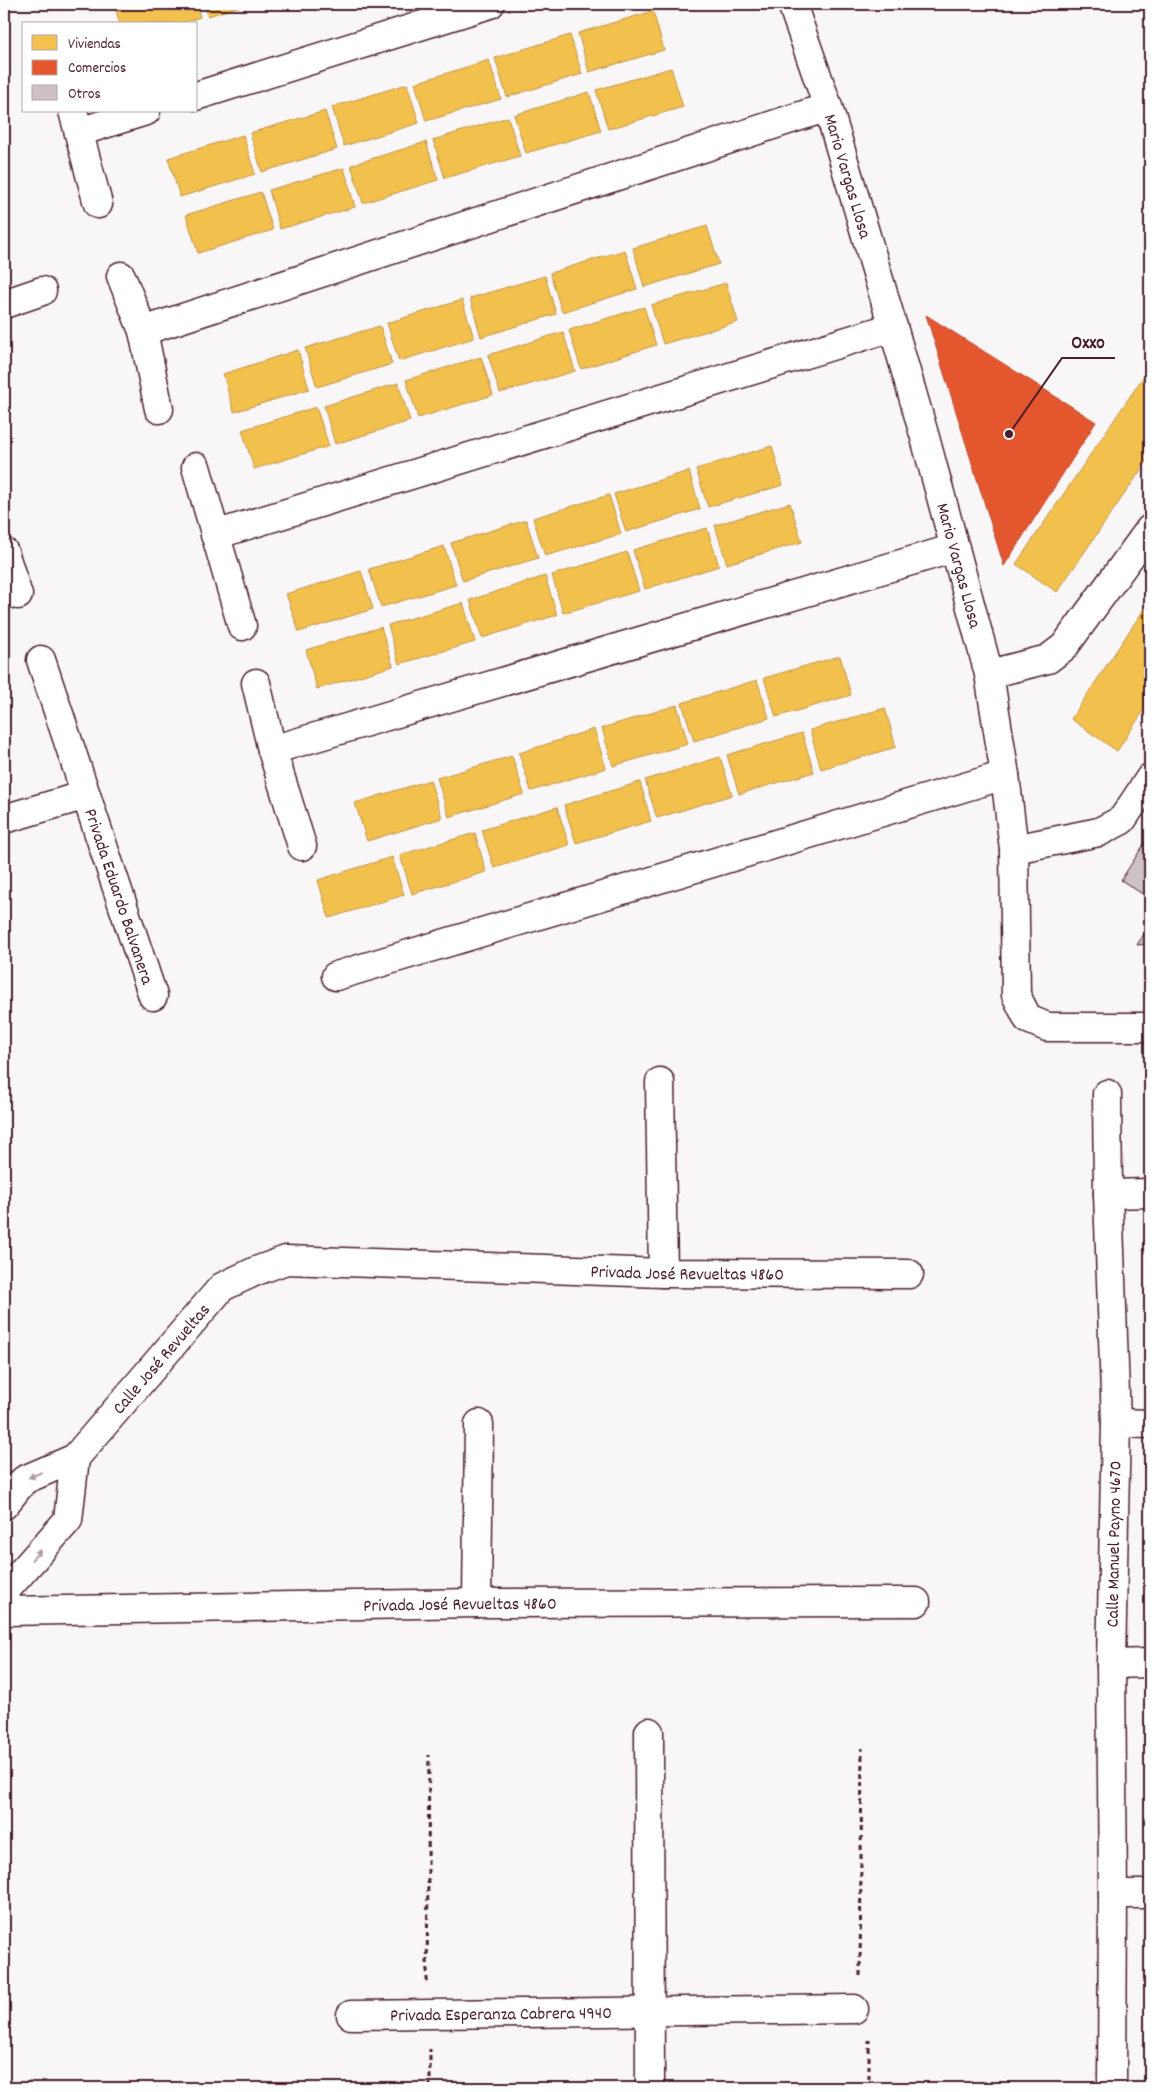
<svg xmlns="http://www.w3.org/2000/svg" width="1154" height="2092" font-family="Dekko,sans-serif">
  <rect width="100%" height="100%" fill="#f8f6f7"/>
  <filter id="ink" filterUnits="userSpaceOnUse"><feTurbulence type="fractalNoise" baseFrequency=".02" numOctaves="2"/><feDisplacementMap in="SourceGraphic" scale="10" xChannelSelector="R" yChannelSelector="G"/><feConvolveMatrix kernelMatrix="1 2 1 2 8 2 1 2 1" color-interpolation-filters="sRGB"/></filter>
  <g filter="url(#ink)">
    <g fill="#f2c14e" stroke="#c09044">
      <polygon points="114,4 196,4 200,17 180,24 120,24"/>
      <polygon points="204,4 247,4 208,16"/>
      <polygon points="653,11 664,50 589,72 578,33"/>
      <polygon points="570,35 582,74 507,97 495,58"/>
      <polygon points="489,60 501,99 426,121 415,83"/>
      <polygon points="671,68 683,107 608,129 596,90"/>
      <polygon points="407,84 419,123 344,146 332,107"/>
      <polygon points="589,92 601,131 526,153 514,115"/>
      <polygon points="325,111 337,149 262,172 250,133"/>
      <polygon points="508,117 520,156 445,178 433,140"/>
      <polygon points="243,135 255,174 180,197 168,158"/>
      <polygon points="426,142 438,180 363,203 351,165"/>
      <polygon points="344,168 355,207 280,229 269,190"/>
      <polygon points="261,192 273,230 198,253 186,215"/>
      <polygon points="707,226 719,264 644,287 633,248"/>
      <polygon points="625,250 637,289 562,312 550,273"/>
      <polygon points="545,276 556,314 481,337 470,298"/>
      <polygon points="726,283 738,322 663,344 651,305"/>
      <polygon points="462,300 474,338 399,361 387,323"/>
      <polygon points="644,307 656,345 581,369 569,330"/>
      <polygon points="380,326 392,364 317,387 305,348"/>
      <polygon points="563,332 575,371 500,393 488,355"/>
      <polygon points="298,350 309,389 234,412 223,374"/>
      <polygon points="481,357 493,395 418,418 406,380"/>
      <polygon points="1150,367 1150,457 1057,592 1016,564"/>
      <polygon points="398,383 410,421 335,444 324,406"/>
      <polygon points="316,407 329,446 254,469 242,430"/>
      <polygon points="772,446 783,485 708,507 696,469"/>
      <polygon points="689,471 700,509 626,532 614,494"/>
      <polygon points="609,495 621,534 545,556 533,518"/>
      <polygon points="790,503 802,542 727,564 715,525"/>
      <polygon points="526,520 538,558 463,581 451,543"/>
      <polygon points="707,528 719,566 645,589 633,550"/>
      <polygon points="444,546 456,585 381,607 369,569"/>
      <polygon points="627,552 639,591 563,613 552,575"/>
      <polygon points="361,571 373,609 299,632 286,594"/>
      <polygon points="545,576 557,615 482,638 470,600"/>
      <polygon points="1150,600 1150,701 1117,751 1071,719"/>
      <polygon points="463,603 475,642 399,664 388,625"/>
      <polygon points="381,627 393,666 317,689 306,650"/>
      <polygon points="840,656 851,695 776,717 764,678"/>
      <polygon points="757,680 769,718 694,741 682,703"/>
      <polygon points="677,705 688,744 613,766 602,728"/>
      <polygon points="885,708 896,747 821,769 810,730"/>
      <polygon points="594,729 606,768 531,791 519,753"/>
      <polygon points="802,733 814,772 739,794 727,755"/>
      <polygon points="512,756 524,794 449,817 437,778"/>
      <polygon points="720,757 732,795 657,818 645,780"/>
      <polygon points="430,780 442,818 367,841 355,803"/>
      <polygon points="640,782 651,821 576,843 564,805"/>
      <polygon points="557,807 569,845 494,868 482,830"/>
      <polygon points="475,833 486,872 412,894 400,855"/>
      <polygon points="392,857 404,895 329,918 318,880"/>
    </g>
    <polygon fill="#e4572e" stroke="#b6462d" points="926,315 1096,422 1004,566"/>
    <g fill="#cdc1c4" stroke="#4a1f2b">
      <polygon points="1150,835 1150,899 1121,880"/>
      <polygon points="1150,924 1150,944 1137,945"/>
    </g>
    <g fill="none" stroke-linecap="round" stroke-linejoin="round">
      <g stroke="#4a1f2b" stroke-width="31">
        <g id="street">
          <path id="s1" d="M792 4 828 107 893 327 924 434 989 674 1005 775 1014 849 1016 995 1028 1019 1047 1027H1150"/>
          <polyline points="196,96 490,4"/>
          <polyline points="73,111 98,204"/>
          <polyline points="79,132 146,111"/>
          <polyline points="121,276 143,331 159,409"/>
          <polyline points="4,304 42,291"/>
          <polyline points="143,331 828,107"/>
          <polyline points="196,467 242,626"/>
          <polyline points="215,535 893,327"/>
          <polyline points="4,552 18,595"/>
          <path id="s2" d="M41 660 153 996"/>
          <polyline points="989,674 1048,659 1064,647 1150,529"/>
          <polyline points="256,683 272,750 302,846"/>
          <polyline points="272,750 955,548"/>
          <polyline points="4,819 86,795"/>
          <polyline points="1014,849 1099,832 1122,820 1150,778"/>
          <polyline points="336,976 1005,775"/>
          <polyline points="660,1082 663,1273"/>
          <polyline points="1107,1094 1108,1194 1116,1423 1111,1664 1113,1894 1112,2088"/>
          <polyline points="1108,1194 1150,1193"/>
          <polyline points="1116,1423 1150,1424"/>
          <path id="s3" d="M4 1505 24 1480 75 1458 222 1287 256 1271 286 1260 663 1273 909 1274"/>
          <polyline points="4,1592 68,1520 75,1458"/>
          <polyline points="477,1603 479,1424"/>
          <path id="s4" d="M4 1611 477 1603 916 1602"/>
          <polyline points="1111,1664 1150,1663"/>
          <polyline points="649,1732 650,2088"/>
          <polyline points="1113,1894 1150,1894"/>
          <path id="s5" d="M351 2015 854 2009"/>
        </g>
      </g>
      <g stroke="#4a1f2b" stroke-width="3" stroke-dasharray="5 4" stroke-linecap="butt">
        <polyline points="860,1976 862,1748"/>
        <polyline points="427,1982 429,1755"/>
        <polyline points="430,2088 430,2049"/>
        <polyline points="869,2088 869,2040"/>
      </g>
      <use href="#street" stroke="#fff" stroke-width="28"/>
    </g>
    <defs><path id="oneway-solid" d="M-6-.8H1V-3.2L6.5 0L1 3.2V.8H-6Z" transform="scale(1.25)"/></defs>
    <g fill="#ae9aa0">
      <use href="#oneway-solid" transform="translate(35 1475) rotate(157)"/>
      <use href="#oneway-solid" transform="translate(36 1555) rotate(-48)"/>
    </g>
  </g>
  <g text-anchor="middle" stroke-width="5" stroke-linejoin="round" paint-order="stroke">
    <g font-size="18" fill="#4a1f2b" stroke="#fff">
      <text dy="6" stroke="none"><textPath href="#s1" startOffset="181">Mario Vargas Llosa</textPath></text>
      <text dy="6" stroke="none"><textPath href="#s1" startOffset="586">Mario Vargas Llosa</textPath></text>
      <text dy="6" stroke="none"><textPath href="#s2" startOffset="249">Privada Eduardo Balvanera</textPath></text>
      <text dy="6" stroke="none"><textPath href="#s3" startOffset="784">Privada José Revueltas 4860</textPath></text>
      <text dy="6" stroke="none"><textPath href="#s3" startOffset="219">Calle José Revueltas</textPath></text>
      <text transform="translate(1113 1544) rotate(-89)" y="6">Calle Manuel Payno 4670</text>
      <text dy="6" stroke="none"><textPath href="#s4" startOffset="456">Privada José Revueltas 4860</textPath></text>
      <text dy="6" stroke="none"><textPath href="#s5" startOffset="150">Privada Esperanza Cabrera 4940</textPath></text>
    </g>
  </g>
  <path fill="none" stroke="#4a1f2b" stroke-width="2" d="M1009 434L1062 358H1115"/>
  <circle fill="#4a1f2b" stroke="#fff" stroke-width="2" cx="1009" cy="434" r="5"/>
  <g font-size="19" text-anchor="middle" font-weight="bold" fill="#4a1f2b" stroke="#fff" stroke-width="5" stroke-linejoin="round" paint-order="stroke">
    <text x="1088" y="348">Oxxo</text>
  </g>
  <rect width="1154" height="2092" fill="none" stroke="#fff" stroke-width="20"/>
  <rect x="10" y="10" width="1134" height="2072" fill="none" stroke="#4a1f2b" stroke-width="2" filter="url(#ink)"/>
  <rect x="22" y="22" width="175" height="90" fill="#ffffff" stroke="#b7a5aa"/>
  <rect x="32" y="35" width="25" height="15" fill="#f2c14e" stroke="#b7a5aa"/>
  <text x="68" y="48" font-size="15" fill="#4a1f2b">Viviendas</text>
  <rect x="32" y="60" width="25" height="15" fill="#e4572e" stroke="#b7a5aa"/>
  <text x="68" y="72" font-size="15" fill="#4a1f2b">Comercios</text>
  <rect x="32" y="85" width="25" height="15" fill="#cdc1c4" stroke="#b7a5aa"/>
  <text x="68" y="98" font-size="15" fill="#4a1f2b">Otros</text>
</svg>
